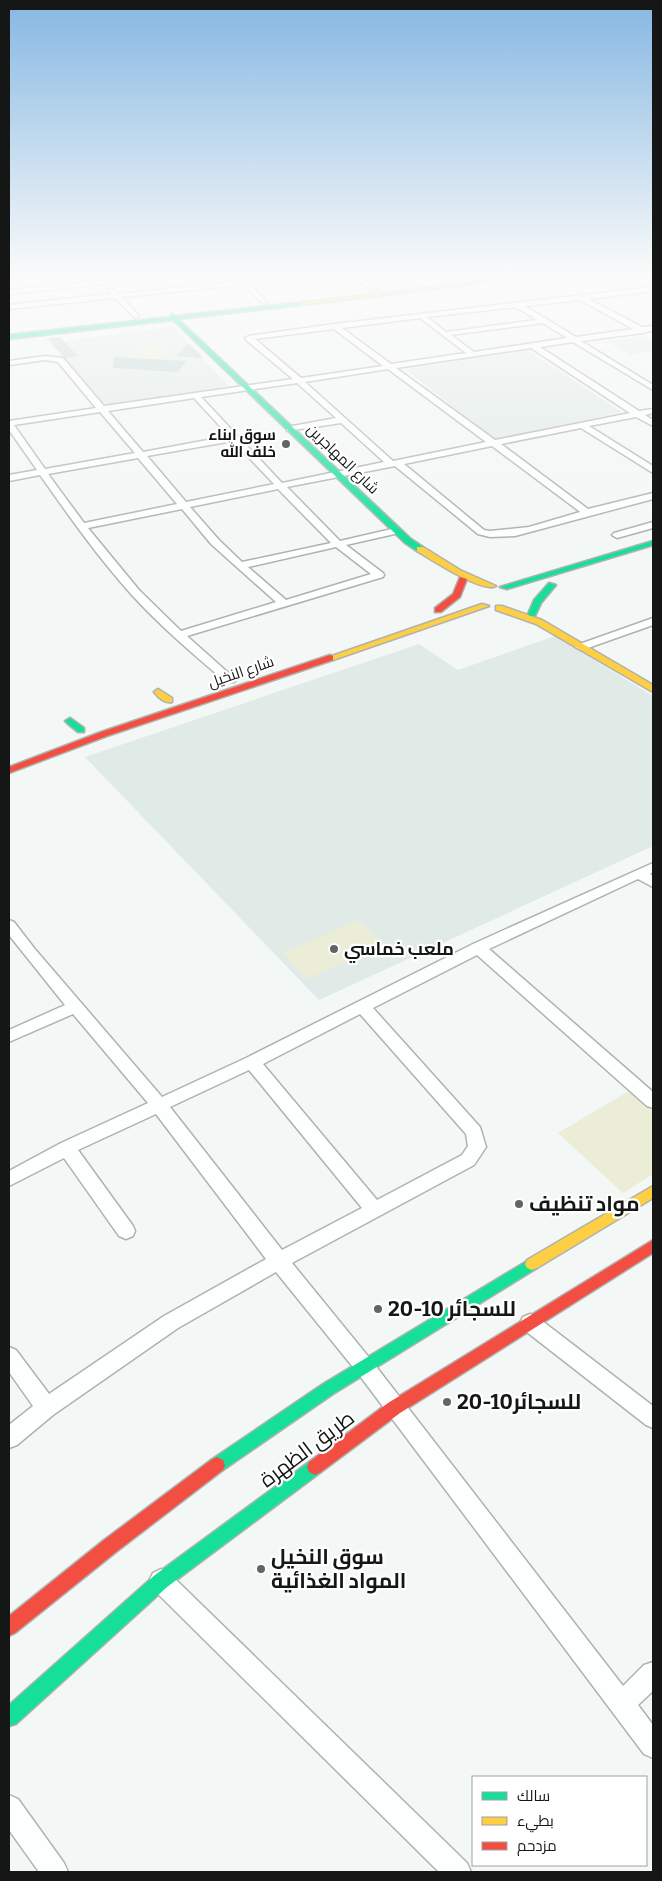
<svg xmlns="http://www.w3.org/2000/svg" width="662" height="1881" font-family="Bitter,Cairo,serif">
  <rect width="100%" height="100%" fill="#f3f7f5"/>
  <g fill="#e0eae6">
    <polygon points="172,327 228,385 222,388 112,404 104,403 50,343"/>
    <polygon points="642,336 653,342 653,351 630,355 606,341"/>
    <polygon points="528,351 622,412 494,439 405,369"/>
    <polygon points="555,636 653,696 653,846 319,1000 85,757 419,644 458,670"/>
  </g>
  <g fill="#ecedd6">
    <polygon points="137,347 173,350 163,360 129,358 131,355 138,356 142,351 135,350"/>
    <polygon points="359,920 384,945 307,979 283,953"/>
    <polygon points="629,1091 653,1112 653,1174 623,1193 558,1133"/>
  </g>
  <g fill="#c1d4d6">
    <polygon points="60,337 78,356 65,358 47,338"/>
    <polygon points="188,343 204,358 177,356"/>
    <polygon points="114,357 186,361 178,372 113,368"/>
  </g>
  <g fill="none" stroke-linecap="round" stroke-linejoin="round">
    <g stroke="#aeb2b0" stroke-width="3">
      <g id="street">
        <polygon points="9,277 23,277 9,280"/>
        <polygon points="138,277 155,277 152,279 9,294 9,290"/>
        <polygon points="237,277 241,277 246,281 285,277 303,277 300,279 249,284 267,302 264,304 242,285 122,297 139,316 135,318 115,298 9,309 9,305 111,294 108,290 111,288 118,294 239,281 236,278"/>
        <polygon points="353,277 360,277 377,290 372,291"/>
        <polygon points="468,277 475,277 478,279 475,281"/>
        <path d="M653 287V291L589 299 642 327 653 326V330L643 333 581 341 653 385V390L573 342 540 347 639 411 653 409V413L645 415 653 420V426L636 417 589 426 653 466V473L581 428 501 444 588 509 653 493V499L515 536 490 537 478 534 395 466 287 487 340 541 396 528 401 531 399 533 346 545 383 573 384 575 383 577 187 636 234 678 236 680 234 682H226C193 654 160 626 131 594 97 556 69 516 40 475L9 481V475L37 470 9 430V421L96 408 58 362 45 360 9 365V361L45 356 63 358 104 406 293 379 246 340 245 338 249 336 334 324ZM580 300 633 329 576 337 525 306ZM516 307 537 320 446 332 427 317ZM420 318 466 353 391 364 342 328ZM543 323 567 338 474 352 451 335ZM334 329 383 366 301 378 255 339ZM531 348 630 413 495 440 396 368ZM388 369 486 442 393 461 305 382ZM297 383 336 418 287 427V431L341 423 384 462 282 483 201 397ZM194 398 229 436 143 452 108 411ZM100 412 135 453 45 469 14 425ZM233 441 274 484 186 502 147 456ZM492 446 579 511 580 512 529 527 490 531 484 530 404 464ZM138 458 177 504 84 523 48 474ZM278 489 331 543 242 562 219 540 190 507ZM182 509 211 544 276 602 181 631 139 590 88 528ZM336 547 371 574 286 600 248 567Z"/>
        <polygon points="653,522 653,528 617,538 612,535 614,533"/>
        <polygon points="653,618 653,625 585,649 581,650 575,647 577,645"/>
        <path d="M653 863V872L650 874 653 876V887L638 879 489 949 653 1092V1108L647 1106 477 955 373 1008 480 1127 486 1147 474 1165 292 1263 371 1360 623 1686 644 1665 653 1662V1691L638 1705 653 1725V1758L644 1754 357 1372 276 1272 178 1328 53 1415 17 1445 9 1448V1425L33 1406 9 1372V1347L16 1350 49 1394 164 1316 266 1259 156 1114 78 1150 133 1226 135 1231 133 1236 126 1239 119 1236 64 1158 9 1186V1171L61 1143 148 1103 73 1014 9 1042V1030L65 1005 9 935V920L14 922 34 948 162 1097 246 1058 473 944ZM360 1014 466 1134 468 1146 462 1155 377 1200 263 1064ZM249 1070 362 1208 282 1250 170 1107Z"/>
        <polygon points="530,1314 537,1317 653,1406 653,1428 646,1425 523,1329 520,1323 523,1317"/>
        <polygon points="161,1569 169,1573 467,1863 471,1872 439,1872 153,1589 149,1581 153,1573"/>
        <polygon points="9,1795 18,1799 64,1863 68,1872 39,1872 9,1830"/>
      </g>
    </g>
    <g stroke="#aeb2b0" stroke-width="3">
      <g id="fast">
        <polygon points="304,302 302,305 178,319 411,539 423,547 423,551 417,551 405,543 173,320 9,339 9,335 170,317 172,314 175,316"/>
        <polygon points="653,541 653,545 507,589 500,587"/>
        <polygon points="549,583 556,585 541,603 535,616 529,616 528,614 534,600"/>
        <polygon points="70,718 84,728 84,732 78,732 67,723 65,721"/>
        <polygon points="532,1258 537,1260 539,1264 537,1268 333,1394 223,1470 217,1473 211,1470 209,1465 211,1460 323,1384"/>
        <polygon points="315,1459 321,1462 323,1467 321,1472 167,1587 16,1724 9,1726 9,1705 155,1575 309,1462"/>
      </g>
    </g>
    <g stroke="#aeb2b0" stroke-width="3">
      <g id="slow">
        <polygon points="517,277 528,277 302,305 299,303"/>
        <path d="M417 547H423L460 570 496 586C484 594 430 559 417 551Z"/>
        <polygon points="482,604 489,606 333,660 327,660 326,658"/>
        <polygon points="496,606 502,606 542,620 653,685 653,692 536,624 496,610"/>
        <path d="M158 689 172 698V702C165 704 158 697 154 692Z"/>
        <polygon points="653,1186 653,1198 537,1268 532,1270 527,1268 525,1264 527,1260"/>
      </g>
    </g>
    <g stroke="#aeb2b0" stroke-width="3">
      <g id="jam">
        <polygon points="460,577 467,579 460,597 441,612 435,612 435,608 453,594"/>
        <polygon points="330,655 333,656 333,660 107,736 9,773 9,767 101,732"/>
        <polygon points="653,1240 653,1253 400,1413 321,1472 315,1475 309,1472 307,1467 309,1462 388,1403"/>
        <polygon points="217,1457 223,1460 225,1465 223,1470 116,1552 15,1633 9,1636 9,1616 104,1540 211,1460"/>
      </g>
    </g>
    <use href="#street" fill="#fdfefe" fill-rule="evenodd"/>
    <use href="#fast" fill="#16e098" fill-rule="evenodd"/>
    <use href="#slow" fill="#ffcf43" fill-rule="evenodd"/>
    <use href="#jam" fill="#f24e42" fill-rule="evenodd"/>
  </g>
  <linearGradient id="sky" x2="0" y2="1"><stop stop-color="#86b7e2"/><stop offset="0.51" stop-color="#fafbfa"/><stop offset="1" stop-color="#fafbfa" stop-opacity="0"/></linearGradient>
  <rect width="662" height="540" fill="url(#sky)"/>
  <g fill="#626564" stroke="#fff" stroke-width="2">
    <circle cx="286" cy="444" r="5"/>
    <circle cx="334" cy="949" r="5"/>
    <circle cx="519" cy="1204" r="5"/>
    <circle cx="378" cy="1309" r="5"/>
    <circle cx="447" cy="1402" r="5"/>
    <circle cx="261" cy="1569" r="5"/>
  </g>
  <g text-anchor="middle" stroke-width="4.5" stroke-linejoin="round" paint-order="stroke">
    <g font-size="15" font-weight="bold" fill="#141716" stroke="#fff" text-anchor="end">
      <text x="276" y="440">سوق ابناء<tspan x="276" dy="17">خلف الله</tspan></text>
    </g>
    <g font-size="15" fill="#141716" stroke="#fff">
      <text transform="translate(343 459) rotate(44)" y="5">شارع المهاجرين</text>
      <text transform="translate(241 672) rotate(-19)" y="5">شارع النخيل</text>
    </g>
    <g font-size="18" font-weight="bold" fill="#141716" stroke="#fff" text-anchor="start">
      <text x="344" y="955">ملعب خماسي</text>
    </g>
    <g font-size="21" font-weight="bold" fill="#141716" stroke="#fff" text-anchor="start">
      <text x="529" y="1211">مواد تنظيف</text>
      <text x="388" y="1316">20-10 للسجائر</text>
      <text x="457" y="1409">20-10للسجائر</text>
      <text x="271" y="1564">سوق النخيل<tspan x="271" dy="24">المواد الغذائية</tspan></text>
    </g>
    <g font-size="21" fill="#141716" stroke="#fff">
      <text transform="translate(307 1449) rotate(-37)" y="7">طريق الظهرة</text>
    </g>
  </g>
  <rect width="662" height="1881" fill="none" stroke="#141716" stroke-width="20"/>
  <rect x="472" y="1776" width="175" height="90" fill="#ffffff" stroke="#a1a2a2"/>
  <rect x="482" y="1792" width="25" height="8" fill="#16e098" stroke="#a1a2a2"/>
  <text x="517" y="1801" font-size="15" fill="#141716">سالك</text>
  <rect x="482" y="1817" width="25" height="8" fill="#ffcf43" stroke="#a1a2a2"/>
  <text x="517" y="1826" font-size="15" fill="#141716">بطيء</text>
  <rect x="482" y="1842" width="25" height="8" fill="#f24e42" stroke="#a1a2a2"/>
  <text x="517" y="1851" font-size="15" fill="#141716">مزدحم</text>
</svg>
